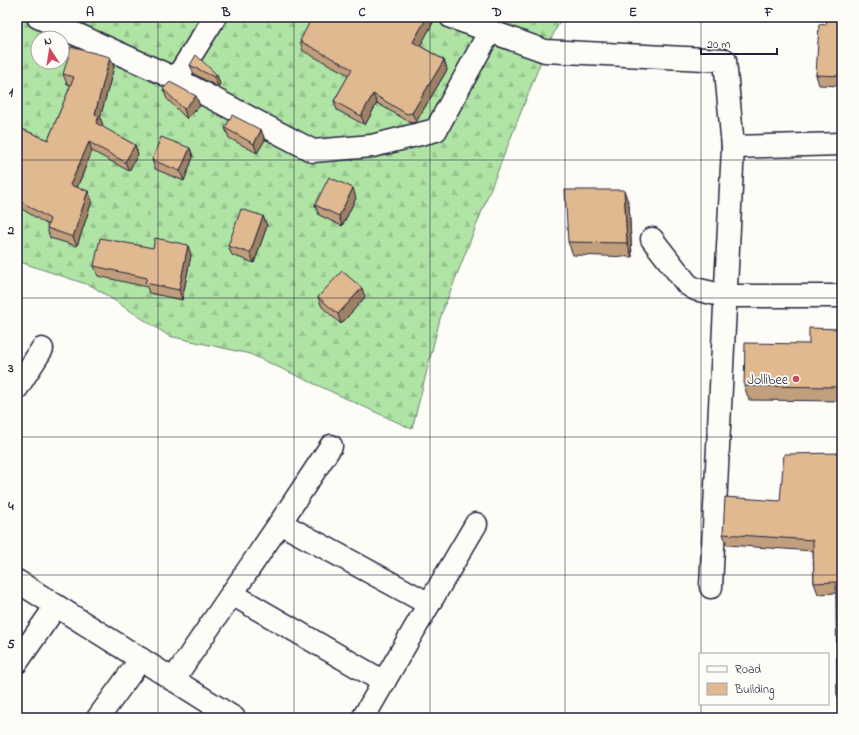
<svg xmlns="http://www.w3.org/2000/svg" width="859" height="735" font-family="'Indie Flower',sans-serif">
  <defs>
    <pattern id="forest-firs" width="22" height="20" patternUnits="userSpaceOnUse"><rect width="22" height="20" fill="#b0e4a5"/><path d="M5 1l3.5 6h-7zM16 11l3.5 6h-7z" fill="#97c38f"/></pattern>
  </defs>
  <rect width="100%" height="100%" fill="#fdfcf7"/>
  <filter id="ink" filterUnits="userSpaceOnUse"><feTurbulence type="fractalNoise" baseFrequency=".025" numOctaves="2"/><feDisplacementMap in="SourceGraphic" scale="8" xChannelSelector="R" yChannelSelector="G"/><feConvolveMatrix kernelMatrix="1 2 1 2 8 2 1 2 1" color-interpolation-filters="sRGB"/></filter>
  <g filter="url(#ink)">
    <path fill="url(#forest-firs)" stroke="#698370" fill-rule="evenodd" d="M17 17H562L545 51 441 315 412 429 250 354 169 336 92 286 17 261ZM38 38H62V62H38Z"/>
    <g fill="none" stroke-linecap="round" stroke-linejoin="round">
      <g stroke="#22223b" stroke-width="25">
        <g id="minor">
          <polyline points="38,17 176,79 215,17"/>
          <polyline points="451,17 545,51 725,60 733,147 842,144"/>
          <polyline points="176,79 313,151 372,146 436,130 490,31"/>
          <polyline points="652,239 687,284 695,289 725,296 842,296"/>
          <polyline points="17,388 42,349"/>
          <polyline points="280,523 331,446"/>
          <polyline points="17,581 234,718"/>
          <polyline points="711,587 733,147"/>
          <polyline points="232,594 384,682"/>
          <polyline points="429,604 476,524"/>
          <polyline points="17,662 56,606"/>
          <polyline points="173,680 280,523 429,604 363,718"/>
          <polyline points="98,718 141,659"/>
        </g>
      </g>
      <use href="#minor" stroke="#fdfcf7" stroke-width="22"/>
    </g>
    <g fill="#c19f7d" stroke="#22223b">
      <polygon points="436,17 420,46 444,60 447,70 416,122 411,123 377,103 365,125 337,110 334,101 349,75 303,51 300,41 332,20"/>
      <polygon points="842,17 842,86 819,85 816,75 826,25"/>
      <polygon points="110,57 114,67 100,118 103,125 102,127 135,145 138,154 129,171 92,151 77,188 88,191 92,201 77,246 50,238 47,228 48,225 17,206 17,127 48,140 71,85 67,84 63,74"/>
      <polygon points="190,65 217,75 220,84 218,87 194,74"/>
      <polygon points="163,89 196,96 200,106 187,119 167,99"/>
      <polygon points="225,128 261,130 265,140 257,153 229,138"/>
      <polygon points="190,148 193,157 184,181 155,169 152,160"/>
      <polygon points="356,198 342,226 319,215 315,205"/>
      <polygon points="629,204 632,257 573,255 568,242"/>
      <polygon points="263,216 267,226 254,263 232,255 228,246"/>
      <polygon points="153,248 191,255 182,300 149,293 147,287 98,276 94,266"/>
      <polygon points="318,297 365,297 341,324 322,307"/>
      <polygon points="842,329 842,401 749,400 744,386 809,344"/>
      <polygon points="842,453 842,705 840,705 837,694 836,593 818,594 814,583 813,551 727,545 723,534 780,501"/>
    </g>
    <g fill="#9d8266" stroke="#22223b">
      <polygon points="427,17 436,17 417,52 413,42"/>
      <polygon points="110,57 114,67 100,118 103,125 100,133 96,123 95,114"/>
      <polygon points="444,60 447,70 416,122 412,113"/>
      <polygon points="217,75 220,84 218,87 214,77"/>
      <polygon points="373,94 377,103 365,125 361,116"/>
      <polygon points="196,96 200,106 187,119 184,109"/>
      <polygon points="261,130 265,140 257,153 254,144"/>
      <polygon points="89,142 92,151 74,195 70,185"/>
      <polygon points="135,145 138,154 129,171 125,162"/>
      <polygon points="190,148 193,157 184,181 180,171"/>
      <polygon points="353,188 356,198 342,226 339,216"/>
      <polygon points="624,190 629,204 632,257 627,243"/>
      <polygon points="88,191 92,201 77,246 73,237"/>
      <polygon points="263,216 267,226 254,263 250,253"/>
      <polygon points="188,245 191,255 182,300 179,290"/>
      <polygon points="362,288 365,297 341,324 338,314"/>
    </g>
    <g fill="#e0b991" stroke="#22223b">
      <polygon points="312,17 327,17 332,20 334,17 427,17 413,42 444,60 412,113 407,114 373,94 361,116 334,101 352,69 300,41"/>
      <polygon points="827,17 842,17 842,76 816,75 819,24 826,25"/>
      <polygon points="71,47 110,57 95,114 99,116 96,123 135,145 125,162 89,142 70,185 88,191 73,237 47,228 50,219 17,199 17,127 48,140 74,77 63,74"/>
      <polygon points="196,55 217,75 214,77 190,65"/>
      <polygon points="170,82 196,96 184,109 163,89"/>
      <polygon points="232,115 261,130 254,144 225,128"/>
      <polygon points="161,137 190,148 180,171 152,160"/>
      <polygon points="329,177 353,188 339,216 315,205"/>
      <polygon points="565,190 624,190 627,243 568,242"/>
      <polygon points="241,209 263,216 250,253 228,246"/>
      <polygon points="100,238 153,248 155,238 188,245 179,290 145,283 147,278 94,266"/>
      <polygon points="342,271 362,288 338,314 318,297"/>
      <polygon points="809,328 842,329 842,387 744,386 745,343 809,344"/>
      <polygon points="842,453 842,694 837,694 836,582 814,583 813,540 723,534 725,497 780,501 784,454"/>
      <polygon points="774,715 777,718 773,718"/>
    </g>
  </g>
  <path fill="none" stroke="#22223b" stroke-width="1" stroke-opacity="0.55" d="M158 17V718M294 17V718M430 17V718M565 17V718M701 17V654M17 160H842M17 298H842M17 437H842M17 575H842M701 704V718"/>
  <circle fill="#d1495b" stroke="#fdfcf7" stroke-width="1.5" cx="796" cy="379" r="4"/>
  <g text-anchor="middle" stroke-width="3.5" stroke-linejoin="round" paint-order="stroke">
    <g font-size="14" fill="#22223b" stroke="#fdfcf7" text-anchor="end">
      <text x="788" y="384">Jollibee</text>
    </g>
  </g>
  <rect width="859" height="735" fill="none" stroke="#fdfcf7" stroke-width="44"/>
  <rect x="699" y="653" width="130" height="52" fill="#fdfcf7" stroke="#a5a5ac"/>
  <rect x="707" y="666" width="20" height="6" fill="#fdfcf7" stroke="#a5a5ac"/>
  <text x="735" y="673" font-size="12" fill="#22223b">Road</text>
  <rect x="707" y="683" width="20" height="12" fill="#e0b991" stroke="#a5a5ac"/>
  <text x="735" y="693" font-size="12" fill="#22223b">Building</text>
  <g transform="translate(50 50) rotate(348)"><circle r="19" fill="#fdfcf7" stroke="#a5a5ac"/>
  <path d="M0-3L7 15L0 10L-7 15Z" fill="#d1495b"/>
  <text y="-6" font-size="11" font-weight="bold" text-anchor="middle" fill="#22223b">N</text>
  </g>
  <path d="M701 48v6h76v-6" fill="none" stroke="#22223b" stroke-width="2"/>
  <text x="707" y="48" font-size="12" fill="#22223b" stroke="#fdfcf7" stroke-width="3" paint-order="stroke">20 m</text>
  <rect x="22" y="22" width="815" height="691" fill="none" stroke="#22223b" stroke-width="1.5"/>
  <g font-size="13" text-anchor="middle" font-weight="bold" fill="#22223b">
    <text x="90" y="16">A</text>
    <text x="226" y="16">B</text>
    <text x="362" y="16">C</text>
    <text x="497" y="16">D</text>
    <text x="633" y="16">E</text>
    <text x="769" y="16">F</text>
    <text x="11" y="96">1</text>
    <text x="11" y="234">2</text>
    <text x="11" y="372">3</text>
    <text x="11" y="510">4</text>
    <text x="11" y="648">5</text>
  </g>
</svg>
